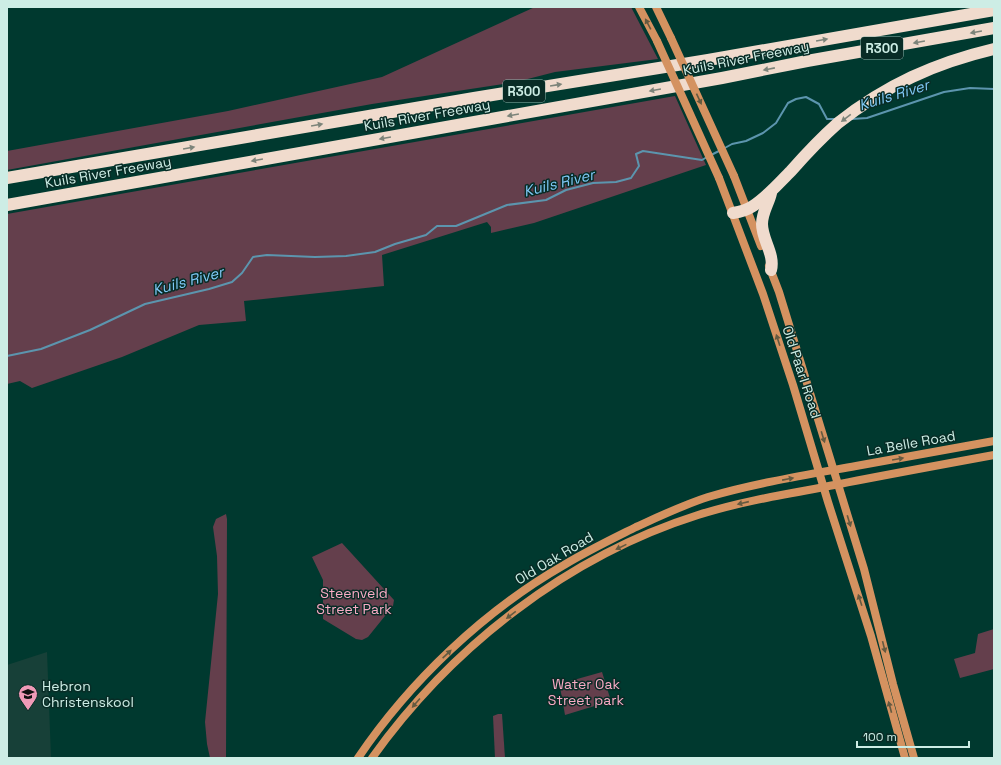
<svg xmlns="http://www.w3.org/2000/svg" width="1001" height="765" font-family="'Space Grotesk',sans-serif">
  <rect width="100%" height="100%" fill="#00392f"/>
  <polygon fill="#174038" points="47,652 51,758 7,758 7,665"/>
  <g fill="#643f4c">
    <polygon points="535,7 631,7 658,59 555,72 516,82 372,104 7,170 7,151 228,111 382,77"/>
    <polygon points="675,96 706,165 534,223 491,233 491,227 487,222 382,255 384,286 244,301 246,321 199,325 122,357 32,388 20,381 7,384 7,214"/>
    <polygon points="226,514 227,519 226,758 210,758 207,744 205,722 218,594 217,556 213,527 216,519"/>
    <polygon points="342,543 394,600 393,606 368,637 362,640 356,639 323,619 323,580 312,557"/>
    <polygon points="994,629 994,669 960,678 954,659 975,653 978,634"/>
    <polygon points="602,672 611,701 565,715 560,687 563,683"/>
    <polygon points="498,714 502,714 505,758 495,758 493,716"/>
  </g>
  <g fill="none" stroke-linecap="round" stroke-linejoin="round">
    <g stroke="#5c95ae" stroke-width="2">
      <polyline points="852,119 867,118 944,92 970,88 994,89"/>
      <polyline points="723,149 732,144 746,141 763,133 776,123 788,103 796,99 806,97 819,104 827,119 836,119"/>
      <polyline points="711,155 719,151"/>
      <polyline points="7,356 41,349 90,330 145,304 209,289 232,282 242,273 253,257 267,255 315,257 346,256 375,252 395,244 426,235 437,226 456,226 507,205 546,200 566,190 593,183 616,182 631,178 639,166 636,154 643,151 702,160 707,157"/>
    </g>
    <g stroke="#d49260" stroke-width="8">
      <polyline points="639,7 657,41"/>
      <polyline points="656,7 671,38"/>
      <polyline points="734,176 761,246"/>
      <polyline points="719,178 763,294 793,385 828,502 871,636 905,758"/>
      <polyline points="769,266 779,292 864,569 893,684 914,758"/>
      <path d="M358 758C410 681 484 611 564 565 587 551 612 539 636 527 660 516 683 505 708 497 756 483 806 475 856 466 902 458 948 449 994 441"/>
      <path d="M372 758C451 647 568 556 698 515 736 503 775 496 814 489 874 477 934 466 994 455"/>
    </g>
    <g stroke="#f0dbcd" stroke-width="12">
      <polyline points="7,178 474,98 708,60 994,10"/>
      <path d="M771 193C769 203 762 212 762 224 762 240 775 254 771 270"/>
      <polyline points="7,205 722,78 807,61 994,28"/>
      <path d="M733 213C740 212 747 210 753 206 767 197 779 183 791 171 806 154 821 138 838 123 886 85 935 63 994 49"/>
    </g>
    <g stroke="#d49260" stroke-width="8">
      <polyline points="671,38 734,176"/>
      <polyline points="657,41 719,178"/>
    </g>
  </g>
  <defs><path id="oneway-solid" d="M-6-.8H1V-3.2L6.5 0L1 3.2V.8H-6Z"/></defs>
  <g fill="#645a40">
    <use href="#oneway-solid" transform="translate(648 24) rotate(-118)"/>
    <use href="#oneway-solid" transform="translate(699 99) rotate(65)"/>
    <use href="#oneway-solid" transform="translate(778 340) rotate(-108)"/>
    <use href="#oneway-solid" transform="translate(823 437) rotate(73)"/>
    <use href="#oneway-solid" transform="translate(898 459) rotate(-10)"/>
    <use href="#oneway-solid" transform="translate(788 479) rotate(-11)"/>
    <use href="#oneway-solid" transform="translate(743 503) rotate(167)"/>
    <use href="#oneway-solid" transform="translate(849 521) rotate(73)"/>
    <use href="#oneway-solid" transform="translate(621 547) rotate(154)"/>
    <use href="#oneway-solid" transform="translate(860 600) rotate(-108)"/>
    <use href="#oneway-solid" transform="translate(511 615) rotate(143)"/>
    <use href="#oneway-solid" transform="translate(884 647) rotate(76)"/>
    <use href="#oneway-solid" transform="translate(447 654) rotate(-43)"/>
    <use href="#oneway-solid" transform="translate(416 703) rotate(131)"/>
    <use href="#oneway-solid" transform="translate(890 707) rotate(-105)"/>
  </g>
  <g fill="#7c847a">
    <use href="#oneway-solid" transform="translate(976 32) rotate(170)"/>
    <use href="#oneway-solid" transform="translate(822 40) rotate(-10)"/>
    <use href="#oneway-solid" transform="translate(919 42) rotate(170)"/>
    <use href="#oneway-solid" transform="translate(769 69) rotate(169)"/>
    <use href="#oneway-solid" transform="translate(556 85) rotate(-9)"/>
    <use href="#oneway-solid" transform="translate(655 90) rotate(170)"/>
    <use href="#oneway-solid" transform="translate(513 115) rotate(170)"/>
    <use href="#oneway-solid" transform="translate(846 118) rotate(143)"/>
    <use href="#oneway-solid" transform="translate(317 125) rotate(-10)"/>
    <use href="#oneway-solid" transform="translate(385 138) rotate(170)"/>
    <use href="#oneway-solid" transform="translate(189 148) rotate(-10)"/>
    <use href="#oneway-solid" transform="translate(257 160) rotate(170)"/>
  </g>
  <defs>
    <g id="school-pin" transform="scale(1)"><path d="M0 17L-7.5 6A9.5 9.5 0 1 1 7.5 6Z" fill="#ef9ab7" stroke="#082c26"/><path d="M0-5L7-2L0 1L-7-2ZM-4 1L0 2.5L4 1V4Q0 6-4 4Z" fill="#111"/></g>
  </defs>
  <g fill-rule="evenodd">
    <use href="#school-pin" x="28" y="694"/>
  </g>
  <g text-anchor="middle" stroke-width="3" stroke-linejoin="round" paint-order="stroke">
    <g fill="#082c26" stroke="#92b3ac" stroke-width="1">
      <rect x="861" y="37" width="42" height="22" rx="3"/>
      <rect x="503" y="80" width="42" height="22" rx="3"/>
    </g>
    <g font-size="13" font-weight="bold" fill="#cdede5">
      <text x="882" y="53">R300</text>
      <text x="524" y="96">R300</text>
    </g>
    <g font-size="14" fill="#cdede5" stroke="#082c26">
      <text transform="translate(746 58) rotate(-11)" y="5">Kuils River Freeway</text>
      <text transform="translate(427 115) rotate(-10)" y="5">Kuils River Freeway</text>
      <text transform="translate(108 172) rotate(-10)" y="5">Kuils River Freeway</text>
      <text transform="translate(802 372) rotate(72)" y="5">Old Paarl Road</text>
      <text transform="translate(911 443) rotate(-10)" y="5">La Belle Road</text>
      <text transform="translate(554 558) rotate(-31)" y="5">Old Oak Road</text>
    </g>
    <g font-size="14" fill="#f9abc5" stroke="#082c26">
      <text x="354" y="598">Steenveld<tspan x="354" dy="16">Street Park</tspan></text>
      <text x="586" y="689">Water Oak<tspan x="586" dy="16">Street park</tspan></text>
    </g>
    <g font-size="14" fill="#cdede5" stroke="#082c26" text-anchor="start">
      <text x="42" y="691">Hebron<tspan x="42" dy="16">Christenskool</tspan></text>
    </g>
    <g font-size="15" font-style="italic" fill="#7fc8f6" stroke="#082c26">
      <text transform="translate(894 95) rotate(-17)" y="5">Kuils River</text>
      <text transform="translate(559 183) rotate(-14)" y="5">Kuils River</text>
      <text transform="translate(188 281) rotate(-15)" y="5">Kuils River</text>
    </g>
  </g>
  <rect width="1001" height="765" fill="none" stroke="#cdede5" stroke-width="16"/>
  <path d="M857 741v6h112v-6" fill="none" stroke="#cdede5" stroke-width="2"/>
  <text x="863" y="741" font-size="12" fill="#cdede5" stroke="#082c26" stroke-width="3" paint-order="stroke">100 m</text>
</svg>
